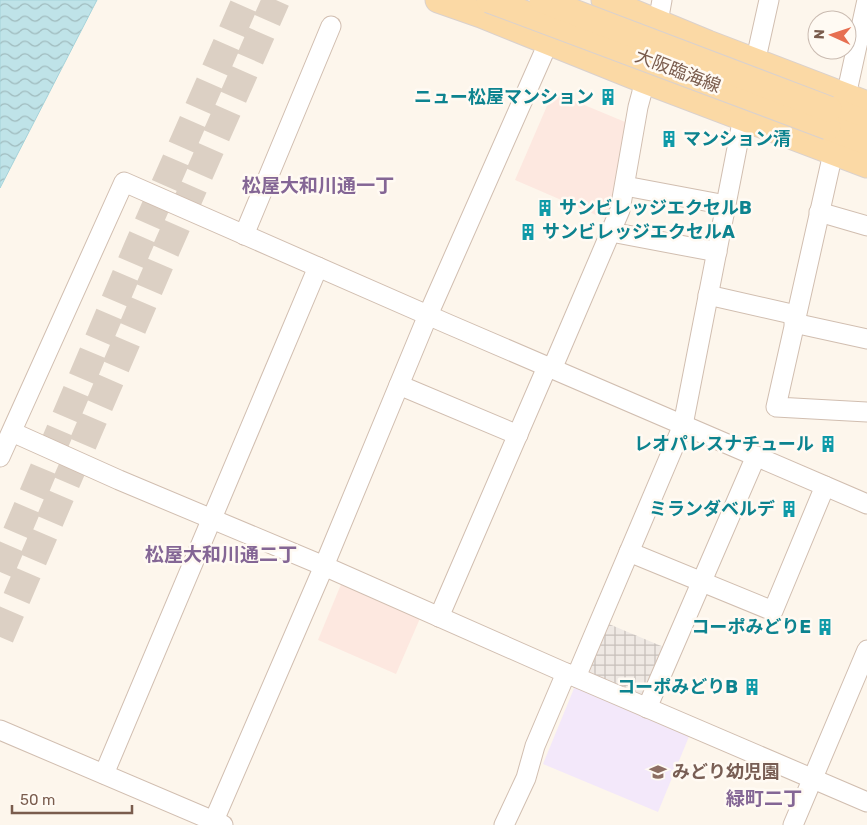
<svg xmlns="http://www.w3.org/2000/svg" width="867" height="825" font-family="Rubik,'Noto Sans JP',sans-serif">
  <defs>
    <pattern id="industrial-grid" width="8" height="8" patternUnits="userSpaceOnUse" patternTransform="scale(1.25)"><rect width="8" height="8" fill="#efe9e4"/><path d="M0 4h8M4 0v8" fill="none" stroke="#c7c0bb"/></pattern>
    <pattern id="water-waves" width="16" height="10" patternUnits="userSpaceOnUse" patternTransform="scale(1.25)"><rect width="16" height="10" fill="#bfe3e8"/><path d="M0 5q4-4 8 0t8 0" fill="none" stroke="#a0bbbe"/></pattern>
  </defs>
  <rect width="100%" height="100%" fill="#fdf6ec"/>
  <g fill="#fde8e0">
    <polygon points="553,92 630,124 610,221 515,180"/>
    <polygon points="342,582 421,616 396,674 318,640"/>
  </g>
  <polygon fill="url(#industrial-grid)" points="604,622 666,648 644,701 582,675"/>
  <polygon fill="#f3e8fa" points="575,686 690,734 658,812 543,764"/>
  <polygon fill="url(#water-waves)" stroke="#a5d3da" points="0,0 97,0 0,188"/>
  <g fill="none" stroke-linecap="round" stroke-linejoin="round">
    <g stroke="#dcd0c4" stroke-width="28" stroke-dasharray="28 14" stroke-linecap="butt">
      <polyline points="0,572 137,249 246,0"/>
      <polyline points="0,637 162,259 276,0"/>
    </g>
    <g stroke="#d1beb0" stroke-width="21">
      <g id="minor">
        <polyline points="658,22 662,0"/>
        <polyline points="753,72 769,0"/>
        <polyline points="846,96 867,0"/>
        <polyline points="833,153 776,407 867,412"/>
        <polyline points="625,186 726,205"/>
        <polyline points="819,212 867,226"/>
        <polyline points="611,232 717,252"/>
        <polyline points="244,235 331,26"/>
        <polyline points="708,295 796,315"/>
        <polyline points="794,323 867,339"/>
        <polyline points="552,369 620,210 638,107 645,81"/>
        <polyline points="399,385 518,435"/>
        <polyline points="12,432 119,480 324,566 566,673 867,802"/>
        <polyline points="0,457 124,182 448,324 867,504"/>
        <polyline points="629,552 773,611 825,486"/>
        <polyline points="439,617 547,367"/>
        <polyline points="576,677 683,425 745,107"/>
        <polyline points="647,708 756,456"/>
        <polyline points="0,730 223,825"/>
        <polyline points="104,774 318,267"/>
        <polyline points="212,825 324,566 428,315 549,41 552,30"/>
        <polyline points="504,825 526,778 535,746 566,673"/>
        <polyline points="793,825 867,650"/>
      </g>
    </g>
    <g stroke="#dad1cd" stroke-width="27">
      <g id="major">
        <polyline points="438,0 481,15 645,81 867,165"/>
        <polyline points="604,0 708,43 867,104"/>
        <polyline points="835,111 867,123"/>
        <polyline points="828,127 867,142"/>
      </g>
    </g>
    <use href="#minor" stroke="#fff" stroke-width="19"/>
    <use href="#major" stroke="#fbd9a5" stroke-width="25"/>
    <g stroke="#dad1cd" stroke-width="27" stroke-linecap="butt">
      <g id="major-bridge">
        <polyline points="489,0 828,127"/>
        <polyline points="542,0 829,109"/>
      </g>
    </g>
    <use href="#major-bridge" stroke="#fbd9a5" stroke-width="25"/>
  </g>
  <defs>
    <g id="building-bare" transform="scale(1.35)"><path d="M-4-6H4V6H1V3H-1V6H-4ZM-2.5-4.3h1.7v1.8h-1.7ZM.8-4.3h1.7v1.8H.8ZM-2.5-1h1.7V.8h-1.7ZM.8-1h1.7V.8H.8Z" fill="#0f9aa8" stroke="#fffaf3" stroke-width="2.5" paint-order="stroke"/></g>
    <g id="school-bare" transform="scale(1.35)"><path d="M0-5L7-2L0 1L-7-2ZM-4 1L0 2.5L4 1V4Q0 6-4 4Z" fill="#8d6e63" stroke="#fffaf3" stroke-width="2.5" paint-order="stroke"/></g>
  </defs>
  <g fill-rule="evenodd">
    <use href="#building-bare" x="608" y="97"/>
    <use href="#building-bare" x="669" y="139"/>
    <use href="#building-bare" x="545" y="208"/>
    <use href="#building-bare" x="528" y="232"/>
    <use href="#building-bare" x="828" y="444"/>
    <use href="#building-bare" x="789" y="509"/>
    <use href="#building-bare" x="825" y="627"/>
    <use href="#building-bare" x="752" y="687"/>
    <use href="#school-bare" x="658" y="772"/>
  </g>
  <g text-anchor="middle" stroke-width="5" stroke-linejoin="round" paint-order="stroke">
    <g font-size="18" fill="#7a5c4d" stroke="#fffaf3">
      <text transform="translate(678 71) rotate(21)" y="6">大阪臨海線</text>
    </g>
    <g font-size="18" font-weight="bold" fill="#0d838f" stroke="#fffaf3" text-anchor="end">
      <text x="594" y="103">ニュー松屋マンション</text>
      <text x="683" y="145" text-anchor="start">マンション清</text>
      <text x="559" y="214" text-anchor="start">サンビレッジエクセルB</text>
      <text x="542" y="238" text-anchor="start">サンビレッジエクセルA</text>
      <text x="814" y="450">レオパレスナチュール</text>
      <text x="775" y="515">ミランダベルデ</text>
      <text x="811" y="633">コーポみどりE</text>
      <text x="738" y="693">コーポみどりB</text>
    </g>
    <g font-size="18" font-weight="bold" fill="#785e54" stroke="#fffaf3" text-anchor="start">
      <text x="672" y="778">みどり幼児園</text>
    </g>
    <g font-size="19" font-weight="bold" fill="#846695" stroke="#fffaf3">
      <text x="318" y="192">松屋大和川通一丁</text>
      <text x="221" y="561">松屋大和川通二丁</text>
      <text x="764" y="805">緑町二丁</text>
    </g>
  </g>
  <g transform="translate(832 35) rotate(273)"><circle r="24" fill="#fffaf3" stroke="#cabbb1"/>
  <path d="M0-4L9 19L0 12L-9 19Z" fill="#e76f51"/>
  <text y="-8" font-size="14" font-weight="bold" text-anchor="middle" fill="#7a5c4d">N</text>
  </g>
  <path d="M12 805v8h120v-8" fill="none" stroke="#7a5c4d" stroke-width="2.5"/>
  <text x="20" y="805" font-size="15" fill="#7a5c4d" stroke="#fffaf3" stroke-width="4" paint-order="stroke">50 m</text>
</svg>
